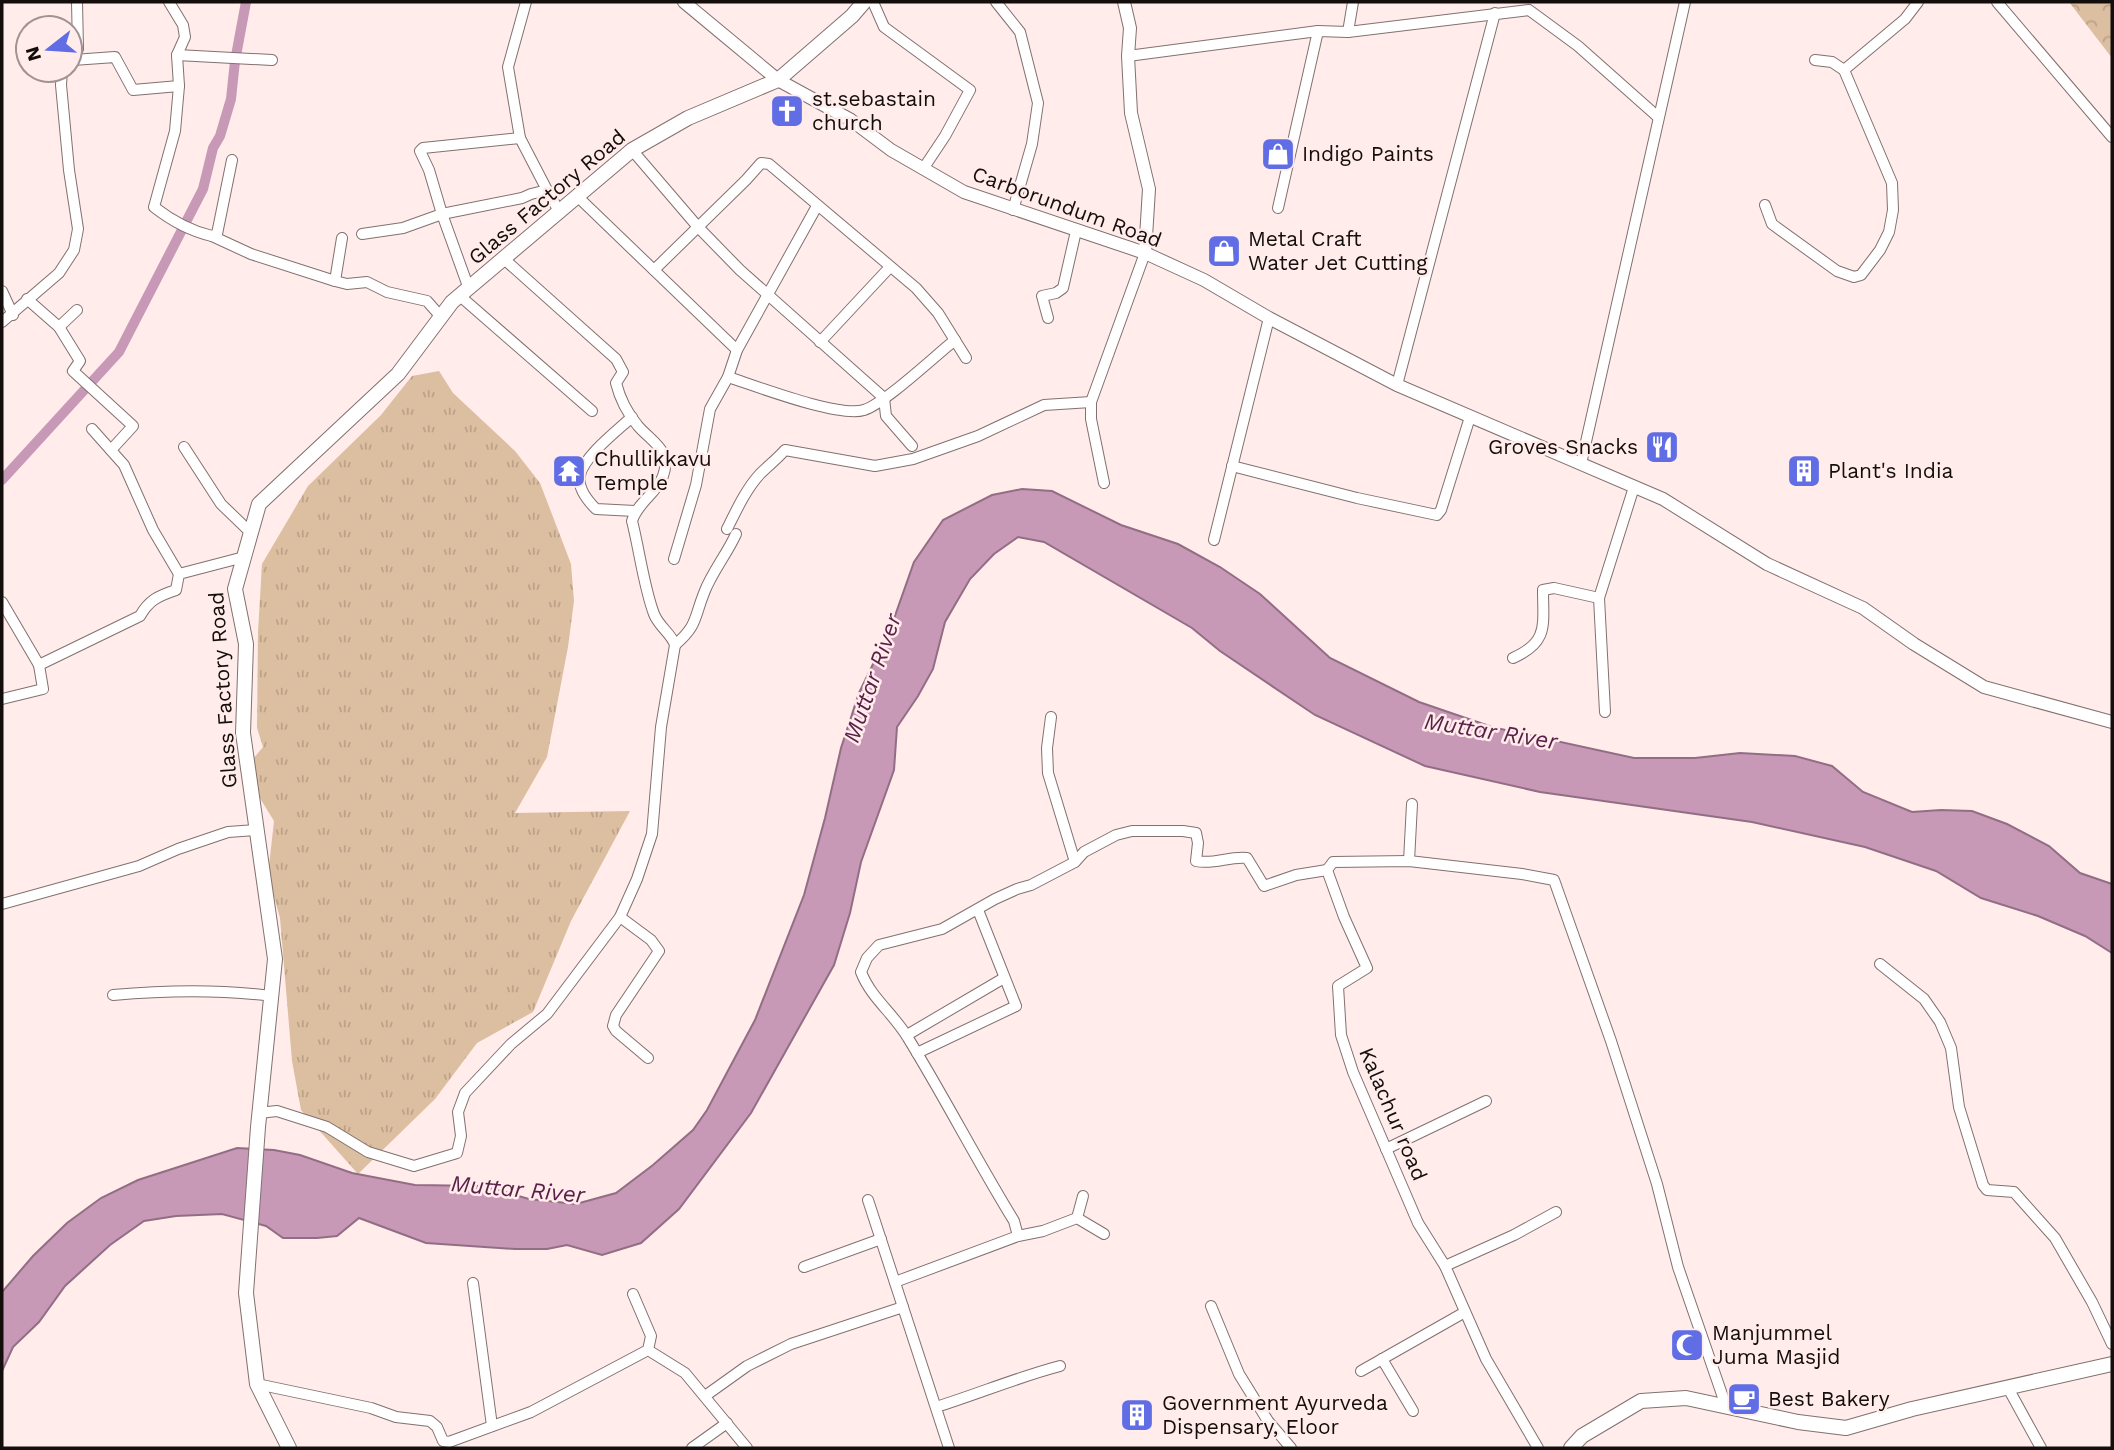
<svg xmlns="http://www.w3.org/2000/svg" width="2114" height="1450" font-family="'Work Sans',sans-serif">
  <defs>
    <pattern id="grass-tufts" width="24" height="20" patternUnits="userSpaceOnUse" patternTransform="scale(1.75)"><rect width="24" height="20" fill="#dcbea0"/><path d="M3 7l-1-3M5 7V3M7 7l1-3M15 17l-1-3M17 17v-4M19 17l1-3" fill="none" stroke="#bca289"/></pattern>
    <pattern id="park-crowns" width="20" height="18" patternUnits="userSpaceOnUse" patternTransform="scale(1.75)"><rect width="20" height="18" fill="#dcbea0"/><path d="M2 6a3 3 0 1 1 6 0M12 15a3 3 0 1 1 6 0" fill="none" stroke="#bca289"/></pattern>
  </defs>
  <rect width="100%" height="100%" fill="#ffeceb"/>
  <polygon fill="url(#grass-tufts)" points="439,371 453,393 515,451 540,483 571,564 574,601 568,647 547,757 515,813 630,811 571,921 533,1012 477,1043 435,1099 358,1174 301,1110 292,1061 280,918 268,875 274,821 258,795 247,766 263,747 257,728 258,632 262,564 308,486 381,415 412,376"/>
  <polygon fill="url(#park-crowns)" points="2069,2 2112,2 2112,58"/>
  <polygon fill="#c898b7" stroke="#926e84" stroke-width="2" points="1022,489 1052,491 1121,525 1178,544 1220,567 1260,594 1330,658 1419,702 1492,727 1634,758 1695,758 1740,753 1795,756 1832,766 1863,792 1912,812 1941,810 1972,811 2007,824 2049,846 2080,873 2112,884 2112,953 2085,936 2038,916 1981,898 1936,871 1865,847 1752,822 1540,792 1425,766 1315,715 1220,651 1192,628 1044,542 1018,537 994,554 970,579 945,622 933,669 918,696 897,727 894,770 861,862 850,913 834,965 751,1113 679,1209 641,1243 602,1255 567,1245 547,1249 515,1249 426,1243 359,1218 337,1236 317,1238 283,1238 266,1226 222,1214 176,1216 144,1221 110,1245 65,1286 39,1322 13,1347 2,1371 2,1292 33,1256 67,1223 101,1198 138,1180 237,1148 274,1150 300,1155 352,1173 415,1185 484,1186 529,1199 576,1204 616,1193 653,1165 693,1130 707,1110 755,1020 804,895 825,818 841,748 859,693 891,627 914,562 943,520 992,495"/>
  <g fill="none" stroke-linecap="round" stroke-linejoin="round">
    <polyline stroke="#c898b7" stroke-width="10" points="2,480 119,352 203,189 213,148 220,136 231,99 235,61 246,2"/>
    <g stroke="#817170" stroke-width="12">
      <g id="minor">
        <path d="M169 2 183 25 185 37 177 55 179 86 175 131 154 207C172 221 190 231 212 236L217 234 232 160"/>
        <polyline points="873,2 884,27 970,90 945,136 923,169"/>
        <polyline points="996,2 1020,32 1038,103 1032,144 1013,210"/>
        <polyline points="1997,2 2112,137"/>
        <polyline points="1348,32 1529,10 1578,46 1658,117"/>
        <polyline points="177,55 272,60"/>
        <polyline points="1128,56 1318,31 1348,32 1353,2"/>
        <polyline points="73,60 115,57 133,90 179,86"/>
        <polyline points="70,61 78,49 77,2"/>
        <polyline points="1844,70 1905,19 1918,2"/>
        <polyline points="632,150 698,227 740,270 884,398 886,416 912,446"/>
        <polyline points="547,190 560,213"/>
        <polyline points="578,197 737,350"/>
        <polyline points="1765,205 1772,224 1837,271 1854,277 1861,275 1880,250 1889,232 1893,210 1892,183 1844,70 1832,62 1815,60"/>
        <polyline points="1278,208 1318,31"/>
        <polyline points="362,234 403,228 442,214 522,198 531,194 547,190 520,138 508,67 526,2"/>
        <polyline points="212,236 251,254 335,281 347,284 367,282 387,292 427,301 441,317"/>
        <polyline points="654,270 746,180 761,163 769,164 916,288 938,313 966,358"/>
        <polyline points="335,281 342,238"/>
        <polyline points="469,289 442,214 429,170 420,151 423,148 520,138"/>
        <polyline points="2,291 13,315"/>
        <polyline points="460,296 592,411"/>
        <polyline points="27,299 59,327 80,361 73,371 133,426 111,450"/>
        <polyline points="1048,318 1042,296 1056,293 1063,288 1076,231"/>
        <polyline points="2,322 59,273 74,250 78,229 69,170 61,85 62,70"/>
        <polyline points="59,327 77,310"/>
        <polyline points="820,342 890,267"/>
        <path d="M728 377C756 386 839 418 864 410 884 404 936 355 955 340"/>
        <polyline points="1397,385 1495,13"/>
        <path d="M632 417C618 430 584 456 580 475 577 488 588 501 596 509L635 511"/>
        <polyline points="92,429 124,465 153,530 179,574"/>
        <polyline points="184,447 221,504 250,532"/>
        <polyline points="1581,464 1685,2"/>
        <polyline points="1232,466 1357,498 1437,515 1441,510 1470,417"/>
        <polyline points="1104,483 1091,419 1091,402 1145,253"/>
        <path d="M727 529C736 511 746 489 760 474 768 466 777 459 785 450L875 466 913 459 978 436 1044 405 1091 402"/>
        <polyline points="1214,540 1269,318"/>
        <polyline points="674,559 696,485 710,409 728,377 737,350 817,206"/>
        <polyline points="2,602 39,665"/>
        <path d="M675 645C698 625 694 618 704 593 712 572 727 554 736 534"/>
        <path d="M1513 658C1549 642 1543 625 1543 590L1554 588 1599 598"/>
        <path d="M2 699 43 689 39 665 140 616C149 600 158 596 176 590L179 574 244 557"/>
        <polyline points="1605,712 1599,598 1634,487"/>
        <polyline points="1051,717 1047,748 1048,773 1075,862"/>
        <polyline points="1409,861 1412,804"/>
        <polyline points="2,904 139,866 178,849 228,832 256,830"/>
        <polyline points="620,917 651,940 659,951 616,1015 613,1026 616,1031 648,1058"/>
        <polyline points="1880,964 1924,999 1940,1022 1951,1048 1959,1107 1983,1185 1987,1190 2014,1192 2055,1238 2092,1302 2112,1344"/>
        <path d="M113 995C168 990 217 989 271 996"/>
        <polyline points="907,1035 1004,978"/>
        <polyline points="917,1053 1016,1006 978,910"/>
        <path d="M259 1113 277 1111 327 1127 368 1152 414 1166 457 1153 461 1136 458 1112 465 1093 511 1044 547 1014 620 917 637 879 652 834 661 727 675 645C672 634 659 627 654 614 644 588 639 548 632 521 637 503 657 493 663 476 672 450 653 443 638 426 628 414 620 399 616 383L623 372 616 359 504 259"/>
        <polyline points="1386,1149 1486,1101"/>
        <polyline points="868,1200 949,1448"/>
        <polyline points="1077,1218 1083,1196"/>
        <path d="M1104 1234 1077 1218 1043 1231 1018 1236 1014 1221C977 1161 945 1098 908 1038 894 1014 871 998 861 972L867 958 879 945 942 929 995 899 1017 889 1031 885 1075 862 1084 852 1116 835 1132 831H1183L1196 833 1198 843 1196 861C1214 865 1229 856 1247 858L1264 886 1296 875 1327 870"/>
        <polyline points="1445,1266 1514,1235 1556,1212"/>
        <polyline points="804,1267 881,1239"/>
        <polyline points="895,1282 1018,1236"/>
        <polyline points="473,1283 492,1426"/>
        <polyline points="1211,1306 1239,1374 1268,1421 1291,1448"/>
        <polyline points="648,1350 685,1373 747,1448"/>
        <polyline points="1382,1359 1413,1411"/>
        <polyline points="1361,1371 1465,1312"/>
        <polyline points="257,1384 371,1408 396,1417 430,1421 437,1427 443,1441 449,1442 531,1412 648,1350 651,1336 633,1294"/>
        <polyline points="2008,1388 2041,1448"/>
        <polyline points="705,1396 747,1366 791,1344 903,1307"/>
        <path d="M936 1407C978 1394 1018 1377 1060 1366"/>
        <polyline points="692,1448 727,1423"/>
        <polyline points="1538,1448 1486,1359 1445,1266 1418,1223 1353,1072 1341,1035 1338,986 1367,968 1344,917 1327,870 1333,862 1409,861 1522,874 1554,880 1611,1041 1657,1184 1678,1267 1726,1406"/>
      </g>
    </g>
    <g stroke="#817170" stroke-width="14">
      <g id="tertiary">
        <polyline points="684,2 778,80 851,120 891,150 964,192 1145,253 1204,280 1269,318 1397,385 1663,499 1767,564 1863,608 1914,644 1984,687 2112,722"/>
        <polyline points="1124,2 1130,28 1128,56 1131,113 1149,189 1145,253"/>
      </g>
    </g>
    <g stroke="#817170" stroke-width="16">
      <g id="secondary">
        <polyline points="289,1448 257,1384 246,1293 258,1127 275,959 243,733 246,644 235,589 259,504 398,374 452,302 632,150 688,118 778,80 852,16 864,2"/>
        <polyline points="1571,1448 1582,1436 1641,1401 1686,1398 1798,1422 1846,1428 1912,1409 2112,1364"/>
      </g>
    </g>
    <use href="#minor" stroke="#fff" stroke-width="10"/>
    <use href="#tertiary" stroke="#fff" stroke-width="12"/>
    <use href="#secondary" stroke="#fff" stroke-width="14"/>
  </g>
  <defs>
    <g id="church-square" transform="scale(1.75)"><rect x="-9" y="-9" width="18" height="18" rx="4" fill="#606de5" stroke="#ffeceb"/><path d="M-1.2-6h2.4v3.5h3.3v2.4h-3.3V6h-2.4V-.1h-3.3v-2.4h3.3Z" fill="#fff"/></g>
    <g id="shop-square" transform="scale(1.75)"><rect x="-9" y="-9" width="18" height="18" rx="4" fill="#606de5" stroke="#ffeceb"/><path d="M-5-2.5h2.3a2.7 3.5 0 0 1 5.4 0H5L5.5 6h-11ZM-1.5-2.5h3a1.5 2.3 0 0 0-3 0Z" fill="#fff"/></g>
    <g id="restaurant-square" transform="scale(1.75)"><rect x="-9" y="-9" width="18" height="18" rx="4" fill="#606de5" stroke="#ffeceb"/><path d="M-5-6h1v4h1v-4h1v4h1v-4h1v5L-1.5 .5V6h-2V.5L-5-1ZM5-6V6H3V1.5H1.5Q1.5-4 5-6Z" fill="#fff"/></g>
    <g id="temple-square" transform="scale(1.75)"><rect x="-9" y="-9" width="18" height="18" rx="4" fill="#606de5" stroke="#ffeceb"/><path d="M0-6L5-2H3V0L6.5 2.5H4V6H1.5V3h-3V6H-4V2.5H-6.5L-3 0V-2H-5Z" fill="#fff"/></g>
    <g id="building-square" transform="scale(1.75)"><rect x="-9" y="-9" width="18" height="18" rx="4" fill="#606de5" stroke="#ffeceb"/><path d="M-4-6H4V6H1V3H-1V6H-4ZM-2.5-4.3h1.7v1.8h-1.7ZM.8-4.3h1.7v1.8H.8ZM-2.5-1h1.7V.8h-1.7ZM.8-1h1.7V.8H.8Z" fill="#fff"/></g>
    <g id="mosque-square" transform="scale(1.75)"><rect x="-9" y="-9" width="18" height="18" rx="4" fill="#606de5" stroke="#ffeceb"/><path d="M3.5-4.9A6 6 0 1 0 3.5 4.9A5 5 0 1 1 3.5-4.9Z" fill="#fff"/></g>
    <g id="cafe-square" transform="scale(1.75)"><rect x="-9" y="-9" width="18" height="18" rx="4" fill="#606de5" stroke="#ffeceb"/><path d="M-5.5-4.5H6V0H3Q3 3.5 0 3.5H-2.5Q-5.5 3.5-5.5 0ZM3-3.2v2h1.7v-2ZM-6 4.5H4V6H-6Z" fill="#fff"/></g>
  </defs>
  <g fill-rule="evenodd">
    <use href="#church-square" x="787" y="111"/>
    <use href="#shop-square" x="1278" y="154"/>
    <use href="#shop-square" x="1224" y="251"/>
    <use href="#restaurant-square" x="1662" y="447"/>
    <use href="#temple-square" x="569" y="471"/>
    <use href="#building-square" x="1804" y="471"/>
    <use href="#mosque-square" x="1687" y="1345"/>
    <use href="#cafe-square" x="1744" y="1399"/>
    <use href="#building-square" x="1137" y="1415"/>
  </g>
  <g text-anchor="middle" stroke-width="5" stroke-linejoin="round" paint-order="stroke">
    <g font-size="21" fill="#130d0c" stroke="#ffeceb" text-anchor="start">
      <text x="812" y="106">st.sebastain<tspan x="812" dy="24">church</tspan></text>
      <text x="1302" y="161">Indigo Paints</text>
      <text x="1248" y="246">Metal Craft<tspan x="1248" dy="24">Water Jet Cutting</tspan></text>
      <text x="1638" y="454" text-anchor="end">Groves Snacks</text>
      <text x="594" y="466">Chullikkavu<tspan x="594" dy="24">Temple</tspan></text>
      <text x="1828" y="478">Plant's India</text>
      <text x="1712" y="1340">Manjummel<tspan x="1712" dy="24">Juma Masjid</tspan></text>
      <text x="1768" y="1406">Best Bakery</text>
      <text x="1162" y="1410">Government Ayurveda<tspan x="1162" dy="24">Dispensary, Eloor</tspan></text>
    </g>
    <g font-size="21" fill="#130d0c" stroke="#ffeceb">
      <text transform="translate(547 197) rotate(-40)" y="7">Glass Factory Road</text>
      <text transform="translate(1067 207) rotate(20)" y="7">Carborundum Road</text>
      <text transform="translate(223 690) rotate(-94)" y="7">Glass Factory Road</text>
      <text transform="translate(1393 1114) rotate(67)" y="7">Kalachur road</text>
    </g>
    <g font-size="23" font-style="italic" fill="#591f49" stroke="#ffeceb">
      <text transform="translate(872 678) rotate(-71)" y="8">Muttar River</text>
      <text transform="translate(1491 731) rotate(9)" y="8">Muttar River</text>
      <text transform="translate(518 1189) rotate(5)" y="8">Muttar River</text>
    </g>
  </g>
  <rect width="2114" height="1450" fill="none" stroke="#130d0c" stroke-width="7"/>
  <g transform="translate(49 49) rotate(253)"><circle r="33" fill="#ffeceb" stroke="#a19392" stroke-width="2"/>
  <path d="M0-5L12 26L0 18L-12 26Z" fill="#606de5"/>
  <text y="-10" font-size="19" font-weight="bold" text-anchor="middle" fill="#130d0c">N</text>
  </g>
</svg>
